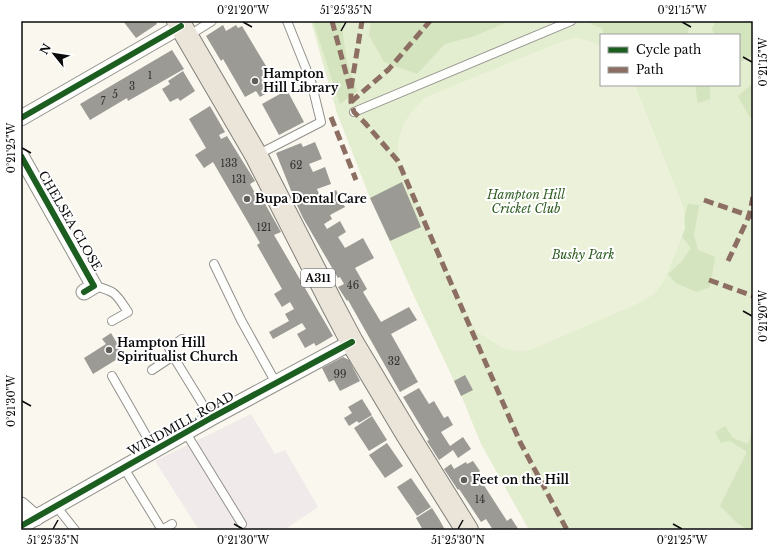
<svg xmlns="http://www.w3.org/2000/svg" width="774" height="551" font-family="'Libre Baskerville',serif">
  <rect width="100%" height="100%" fill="#faf7ee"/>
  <polygon fill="#f0eaeb" points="251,414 275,454 285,450 318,507 284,530 199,530 155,461"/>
  <path fill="#e3edcf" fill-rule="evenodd" d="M311 21H753V530H529L481 444 464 402 415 298 370 198 337 113ZM601 35H739V85H601Z"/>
  <g fill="#d4e4be">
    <polygon points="313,21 341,21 347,62 357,91 340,104"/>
    <polygon points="371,21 510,21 474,36 445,44 417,74 384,62 369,35"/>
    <polygon points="591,21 691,21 687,35 604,35 602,28 591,24"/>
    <polygon points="716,21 753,21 753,55 739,63 739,35 715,35 712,29"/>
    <polygon points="753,83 753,117 750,118 738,96"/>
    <polygon points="695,85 710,85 710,99 698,103"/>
    <polygon points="688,204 699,205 694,235 698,250 715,257 710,287 697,292 676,283 668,274 681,262 691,248 680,234"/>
    <path d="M725 426 733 438 748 444 753 430V530C741 530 729 514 720 506L747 452 730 441 721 443 715 432Z"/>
  </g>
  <path fill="#ecf2d9" d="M577 37 594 43 601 47V85H635L684 209 685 229 664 281 654 294 641 302 531 350 516 351 503 348 478 333 471 322 400 165C399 159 397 152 398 146 400 125 411 110 426 97L563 41Z"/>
  <g fill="#9c9a95">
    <polygon points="123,21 155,21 157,24 136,38"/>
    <polygon points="223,25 226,31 236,25 238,28 242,26 278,86 260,97 256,91 245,97 223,59 221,61 206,36"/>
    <polygon points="172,50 184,69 128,101 127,98 90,120 80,104"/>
    <polygon points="183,71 195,91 180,101 178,98 170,102 162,89 170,84 168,81"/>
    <polygon points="287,90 304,122 279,135 262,104"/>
    <polygon points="210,106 225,132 219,135 221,139 227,136 255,181 250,184 261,204 264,202 281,232 274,235 333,336 316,346 314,343 305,348 297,334 306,329 302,323 273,339 269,332 289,321 285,314 294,309 290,302 282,307 274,294 282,289 257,245 260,243 213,162 204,168 195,155 206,148 189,119"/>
    <polygon points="315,142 322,159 309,164 313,172 325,167 331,184 317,189 319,194 322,198 336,190 345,207 330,215 332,219 324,224 327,229 340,221 346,232 338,237 345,248 363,238 374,258 355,268 367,289 363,292 381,322 409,307 417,320 391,334 418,382 400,392 348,300 347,301 338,287 344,284 340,277 338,278 303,218 296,203 276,153 301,143 303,147"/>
    <polygon points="402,182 421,227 390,241 370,198"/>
    <polygon points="111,333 124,355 93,374 84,358 106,344 102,339"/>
    <polygon points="343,357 349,360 360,381 340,391 334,380 329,382 322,368"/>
    <polygon points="465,375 473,390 461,396 454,381"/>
    <polygon points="419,388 429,404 434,401 444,418 448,416 453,425 441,432 450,446 463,437 471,449 458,458 453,450 439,460 427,441 429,440 403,397"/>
    <polygon points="362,399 372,415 359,423 357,421 349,426 344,418 352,413 348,407"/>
    <polygon points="372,416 387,440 369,451 354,428"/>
    <polygon points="387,443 403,466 385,478 369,455"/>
    <polygon points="473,461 480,471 475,475 476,478 478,476 507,521 511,518 519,530 493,530 486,519 481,522 459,489 458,490 444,469 451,464 454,469 466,462 467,464"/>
    <polygon points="411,478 431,507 417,516 397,487"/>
    <polygon points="432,508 439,519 445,530 423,530 416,518"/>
  </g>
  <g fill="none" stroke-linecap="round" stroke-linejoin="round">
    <g stroke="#93918d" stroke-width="10">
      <g id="service">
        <polyline points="188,36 212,21"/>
        <polyline points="354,112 571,21"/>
        <polyline points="257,155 321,122 311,81 287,21"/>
        <polyline points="214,264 241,320 276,383"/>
        <path d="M94 286C116 291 116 294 128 312L112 321"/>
        <polyline points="173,356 211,418"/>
        <polyline points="152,370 173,356 169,348 182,339"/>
        <polyline points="112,376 155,451"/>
        <polyline points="186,433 242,524"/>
        <polyline points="124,468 162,530 172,524"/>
        <polyline points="56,506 75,530"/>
      </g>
    </g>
    <g stroke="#93918d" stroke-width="17">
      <g id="minor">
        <polyline points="21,118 181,26"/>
        <polyline points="21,156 94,286 84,292"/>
        <polyline points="21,505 36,518"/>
        <polyline points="21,526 211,418 352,342"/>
      </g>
    </g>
    <g stroke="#807f7a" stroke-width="24">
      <polyline id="primary" points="178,21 256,155 333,306 352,342 407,434 467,530"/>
    </g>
    <use href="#service" stroke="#fefefc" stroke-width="8"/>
    <use href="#minor" stroke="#fefefc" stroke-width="15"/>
    <use href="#primary" stroke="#eae5d8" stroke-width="22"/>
    <g stroke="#8d6e63" stroke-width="5" stroke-dasharray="10 5" stroke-linecap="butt">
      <polyline points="332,21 351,92 351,102 354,112 365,123 398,161 520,442 567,530"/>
      <polyline points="351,88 362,21"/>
      <polyline points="351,102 389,69 430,21"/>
      <polyline points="331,117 356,180"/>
      <polyline points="704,200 753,217"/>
      <polyline points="728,261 749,216 753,197"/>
      <polyline points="709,280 753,296"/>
    </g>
    <g stroke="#fff" stroke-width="8">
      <g id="cycleway">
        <polyline points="21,118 181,26"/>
        <polyline points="21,156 94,286 84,292"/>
        <polyline points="21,526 211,418 352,342"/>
      </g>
    </g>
    <use href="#cycleway" stroke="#1b5e20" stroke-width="6"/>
  </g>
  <path fill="none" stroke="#0b0b0b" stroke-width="1.5" d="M243 22 252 27M682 22 691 27M341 31 346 22M743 57 752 62M22 148 31 153M743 311 752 316M22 401 31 406M234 524 243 529M673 524 682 529M53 529 58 520M458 529 463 520"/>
  <g fill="#5f5e5a" stroke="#fff" stroke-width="1.5">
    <circle cx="255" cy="81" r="4"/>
    <circle cx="247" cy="199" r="4"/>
    <circle cx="109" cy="350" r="4"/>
    <circle cx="464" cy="480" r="4"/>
  </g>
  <g text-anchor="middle" stroke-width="4" stroke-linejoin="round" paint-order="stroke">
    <g font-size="10" fill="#2f2f2e">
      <text x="150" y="79">1</text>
      <text x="132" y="90">3</text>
      <text x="115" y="98">5</text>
      <text x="103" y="105">7</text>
      <text x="229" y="167">133</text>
      <text x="296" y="169">62</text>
      <text x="239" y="183">131</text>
      <text x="264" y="231">121</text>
      <text x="353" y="289">46</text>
      <text x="394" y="365">32</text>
      <text x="340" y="378">99</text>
      <text x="480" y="503">14</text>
    </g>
    <rect fill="#fff" stroke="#545454" stroke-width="1" x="301" y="269" width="34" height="18" rx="3"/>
    <g font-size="11" font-weight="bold" fill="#0b0b0b">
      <text x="318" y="282">A311</text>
    </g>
    <g font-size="12" font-weight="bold" fill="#0b0b0b" stroke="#fff" text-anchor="start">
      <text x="263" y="78">Hampton<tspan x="263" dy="14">Hill Library</tspan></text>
      <text x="255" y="203">Bupa Dental Care</text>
      <text x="117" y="347">Hampton Hill<tspan x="117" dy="14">Spiritualist Church</tspan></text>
      <text x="472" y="484">Feet on the Hill</text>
    </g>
    <g font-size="12" font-style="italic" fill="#2e5d20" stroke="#fff">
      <text x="526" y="199">Hampton Hill<tspan x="526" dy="14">Cricket Club</tspan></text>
      <text x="583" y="259">Bushy Park</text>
    </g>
    <g font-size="12" fill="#0b0b0b" stroke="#fff">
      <text transform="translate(70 221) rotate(60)" y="4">CHELSEA CLOSE</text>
      <text transform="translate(181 424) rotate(-29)" y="4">WINDMILL ROAD</text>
    </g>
  </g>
  <rect width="774" height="551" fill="none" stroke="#ffffff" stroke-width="44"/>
  <rect x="600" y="34" width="140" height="52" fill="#ffffff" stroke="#9d9d9d"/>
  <rect x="608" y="47" width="20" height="6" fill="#1b5e20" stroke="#9d9d9d"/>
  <text x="636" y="54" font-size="12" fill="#0b0b0b">Cycle path</text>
  <rect x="608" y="67" width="20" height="6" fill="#8d6e63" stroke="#9d9d9d"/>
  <text x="636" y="74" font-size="12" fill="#0b0b0b">Path</text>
  <g transform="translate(54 54) rotate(300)" stroke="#ffffff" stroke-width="3" paint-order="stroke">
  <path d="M0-3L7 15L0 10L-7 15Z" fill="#0b0b0b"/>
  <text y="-6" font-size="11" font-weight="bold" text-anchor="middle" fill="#0b0b0b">N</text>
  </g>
  <rect x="22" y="22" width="730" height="507" fill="none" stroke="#0b0b0b" stroke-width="1.5"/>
  <g font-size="10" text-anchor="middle" fill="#0b0b0b">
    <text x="243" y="14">0°21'20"W</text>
    <text x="346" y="14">51°25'35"N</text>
    <text x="682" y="14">0°21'15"W</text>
    <text transform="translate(763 62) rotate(-90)" y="4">0°21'15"W</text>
    <text transform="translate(11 148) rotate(-90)" y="4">0°21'25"W</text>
    <text transform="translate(763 316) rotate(-90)" y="4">0°21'20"W</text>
    <text transform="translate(11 401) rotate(-90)" y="4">0°21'30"W</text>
    <text x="53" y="544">51°25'35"N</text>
    <text x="243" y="544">0°21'30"W</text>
    <text x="458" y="544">51°25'30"N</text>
    <text x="682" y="544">0°21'25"W</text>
  </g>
</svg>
